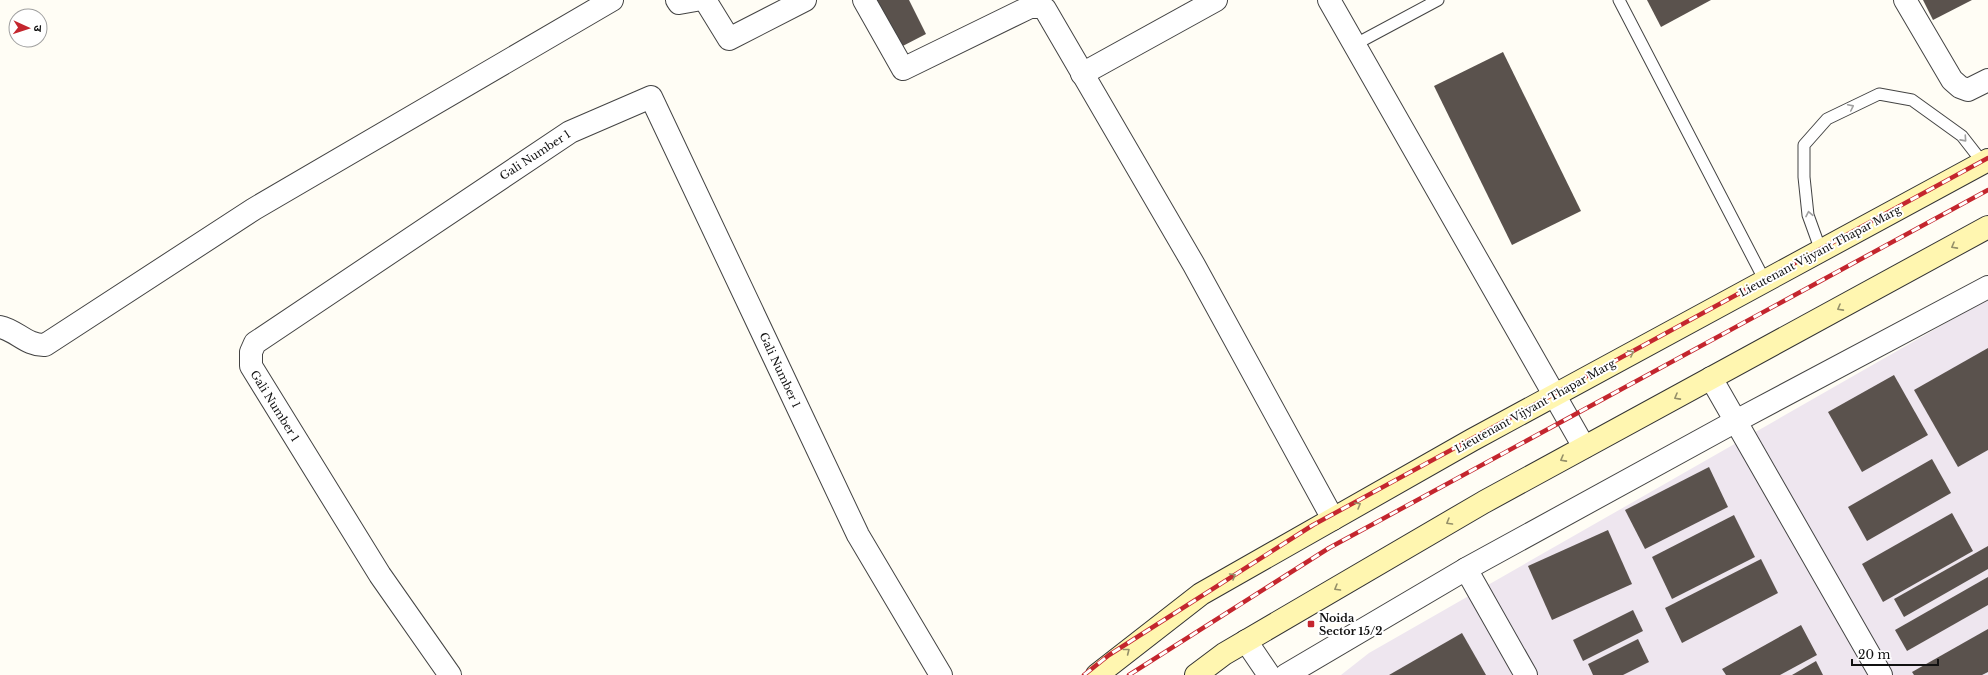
<svg xmlns="http://www.w3.org/2000/svg" width="1988" height="675" font-family="'Libre Baskerville','Noto Sans Devanagari',serif">
  <rect width="100%" height="100%" fill="#fffdf5"/>
  <polygon fill="#eee6ef" points="1988,299 1988,675 1341,675 1369,653"/>
  <g fill="#5a524d">
    <polygon points="871,0 909,0 926,34 895,50"/>
    <polygon points="1647,0 1711,0 1661,27"/>
    <polygon points="1923,0 1972,0 1933,20"/>
    <polygon points="1503,52 1581,211 1512,245 1434,86"/>
    <polygon points="1988,348 1988,450 1958,467 1914,390"/>
    <polygon points="1894,375 1928,435 1862,472 1828,412"/>
    <polygon points="1932,459 1951,493 1867,541 1848,507"/>
    <polygon points="1709,467 1728,507 1645,549 1625,510"/>
    <polygon points="1952,513 1973,551 1883,602 1862,564"/>
    <polygon points="1734,515 1755,557 1672,599 1652,557"/>
    <polygon points="1608,530 1632,584 1552,620 1528,566"/>
    <polygon points="1988,546 1988,569 1904,617 1894,599"/>
    <polygon points="1761,559 1778,593 1682,643 1665,608"/>
    <polygon points="1988,577 1988,605 1907,651 1895,630"/>
    <polygon points="1633,610 1643,631 1583,661 1573,640"/>
    <polygon points="1801,625 1817,655 1780,675 1726,675 1722,669"/>
    <polygon points="1988,629 1988,672 1982,675 1914,675 1912,672"/>
    <polygon points="1462,633 1486,675 1389,675"/>
    <polygon points="1638,639 1649,662 1623,675 1593,675 1588,664"/>
    <polygon points="1816,661 1823,675 1792,675"/>
  </g>
  <g fill="none" stroke-linecap="round" stroke-linejoin="round">
    <g stroke="#444" stroke-width="13">
      <g id="service">
        <polyline points="1619,0 1765,281"/>
        <polyline points="1354,45 1438,0"/>
        <polyline points="1821,251 1808,215 1804,177 1804,145 1827,119 1879,94 1912,100 1962,136 1983,163"/>
      </g>
    </g>
    <g stroke="#444" stroke-width="24">
      <g id="minor">
        <polyline points="677,0 679,3 696,0"/>
        <polyline points="705,0 729,39 805,0"/>
        <polyline points="864,0 903,69 1030,7 1040,7 1045,9 1194,265 1333,519"/>
        <polyline points="1329,0 1584,447"/>
        <polyline points="1905,0 1952,80 1960,87 1968,90 1988,80"/>
        <polyline points="1082,74 1216,0"/>
        <path d="M0 327C16 330 27 346 45 345L254 209 612 0"/>
        <polyline points="1711,378 1881,675"/>
        <polyline points="1466,569 1526,675"/>
        <polyline points="1246,641 1269,675"/>
        <polyline points="450,675 380,575 251,366 251,352 255,343 570,132 651,97 858,535 941,675"/>
        <polyline points="1286,675 1466,569 1736,421 1988,287"/>
      </g>
    </g>
    <g stroke="#333" stroke-width="24">
      <g id="secondary">
        <polyline points="1097,675 1201,594 1472,440 1988,160"/>
        <polyline points="1196,675 1224,654 1484,502 1988,227"/>
      </g>
    </g>
    <use href="#service" stroke="#fff" stroke-width="11"/>
    <use href="#minor" stroke="#fff" stroke-width="22"/>
    <use href="#secondary" stroke="#fff6b0" stroke-width="22"/>
    <g stroke="#c4262e" stroke-width="4.5">
      <g id="rail">
        <polyline points="1084,675 1109,655 1313,525 1988,158"/>
        <polyline points="1129,675 1329,548 1988,190"/>
      </g>
    </g>
    <use href="#rail" stroke="#fff" stroke-width="3" stroke-dasharray="9" stroke-linecap="butt"/>
  </g>
  <defs><path id="oneway-chevron" d="M-2-3.5L2.5 0L-2 3.5" fill="none" stroke-width="1.6" stroke-linecap="round" stroke-linejoin="round"/></defs>
  <g stroke="#a0a0a0">
    <use href="#oneway-chevron" transform="translate(1851 107) rotate(-26)"/>
    <use href="#oneway-chevron" transform="translate(1964 139) rotate(48)"/>
    <use href="#oneway-chevron" transform="translate(1809 214) rotate(-101)"/>
  </g>
  <g stroke="#948f68">
    <use href="#oneway-chevron" transform="translate(1954 246) rotate(151)"/>
    <use href="#oneway-chevron" transform="translate(1840 308) rotate(151)"/>
    <use href="#oneway-chevron" transform="translate(1631 353) rotate(-28)"/>
    <use href="#oneway-chevron" transform="translate(1677 397) rotate(151)"/>
    <use href="#oneway-chevron" transform="translate(1563 459) rotate(151)"/>
    <use href="#oneway-chevron" transform="translate(1358 505) rotate(-30)"/>
    <use href="#oneway-chevron" transform="translate(1449 522) rotate(150)"/>
    <use href="#oneway-chevron" transform="translate(1233 576) rotate(-30)"/>
    <use href="#oneway-chevron" transform="translate(1337 588) rotate(150)"/>
    <use href="#oneway-chevron" transform="translate(1127 651) rotate(-38)"/>
  </g>
  <rect fill="#c4262e" stroke="#fff" stroke-width="1.5" x="1307" y="620" width="8" height="8" rx="2"/>
  <g text-anchor="middle" stroke-width="4" stroke-linejoin="round" paint-order="stroke">
    <g font-size="11" fill="#111" stroke="#fff">
      <text transform="translate(535 155) rotate(-33)" y="4">Gali Number 1</text>
      <text transform="translate(1820 251) rotate(-28)" y="4">Lieutenant Vijyant Thapar Marg</text>
      <text transform="translate(780 370) rotate(65)" y="4">Gali Number 1</text>
      <text transform="translate(275 406) rotate(58)" y="4">Gali Number 1</text>
      <text transform="translate(1535 406) rotate(-29)" y="4">Lieutenant Vijyant Thapar Marg</text>
    </g>
    <g font-size="11" font-weight="bold" fill="#111" stroke="#fff" text-anchor="start">
      <text x="1319" y="622">Noida<tspan x="1319" dy="13">Sector 15/2</tspan></text>
    </g>
  </g>
  <g transform="translate(28 28) rotate(93)"><circle r="19" fill="#ffffff" stroke="#a0a0a0"/>
  <path d="M0-3L7 15L0 10L-7 15Z" fill="#c4262e"/>
  <text y="-6" font-size="11" font-weight="bold" text-anchor="middle" fill="#111111">उ</text>
  </g>
  <path d="M1852 659v6h86v-6" fill="none" stroke="#111111" stroke-width="2"/>
  <text x="1858" y="659" font-size="12" fill="#111111" stroke="#ffffff" stroke-width="3" paint-order="stroke">20 m</text>
</svg>
